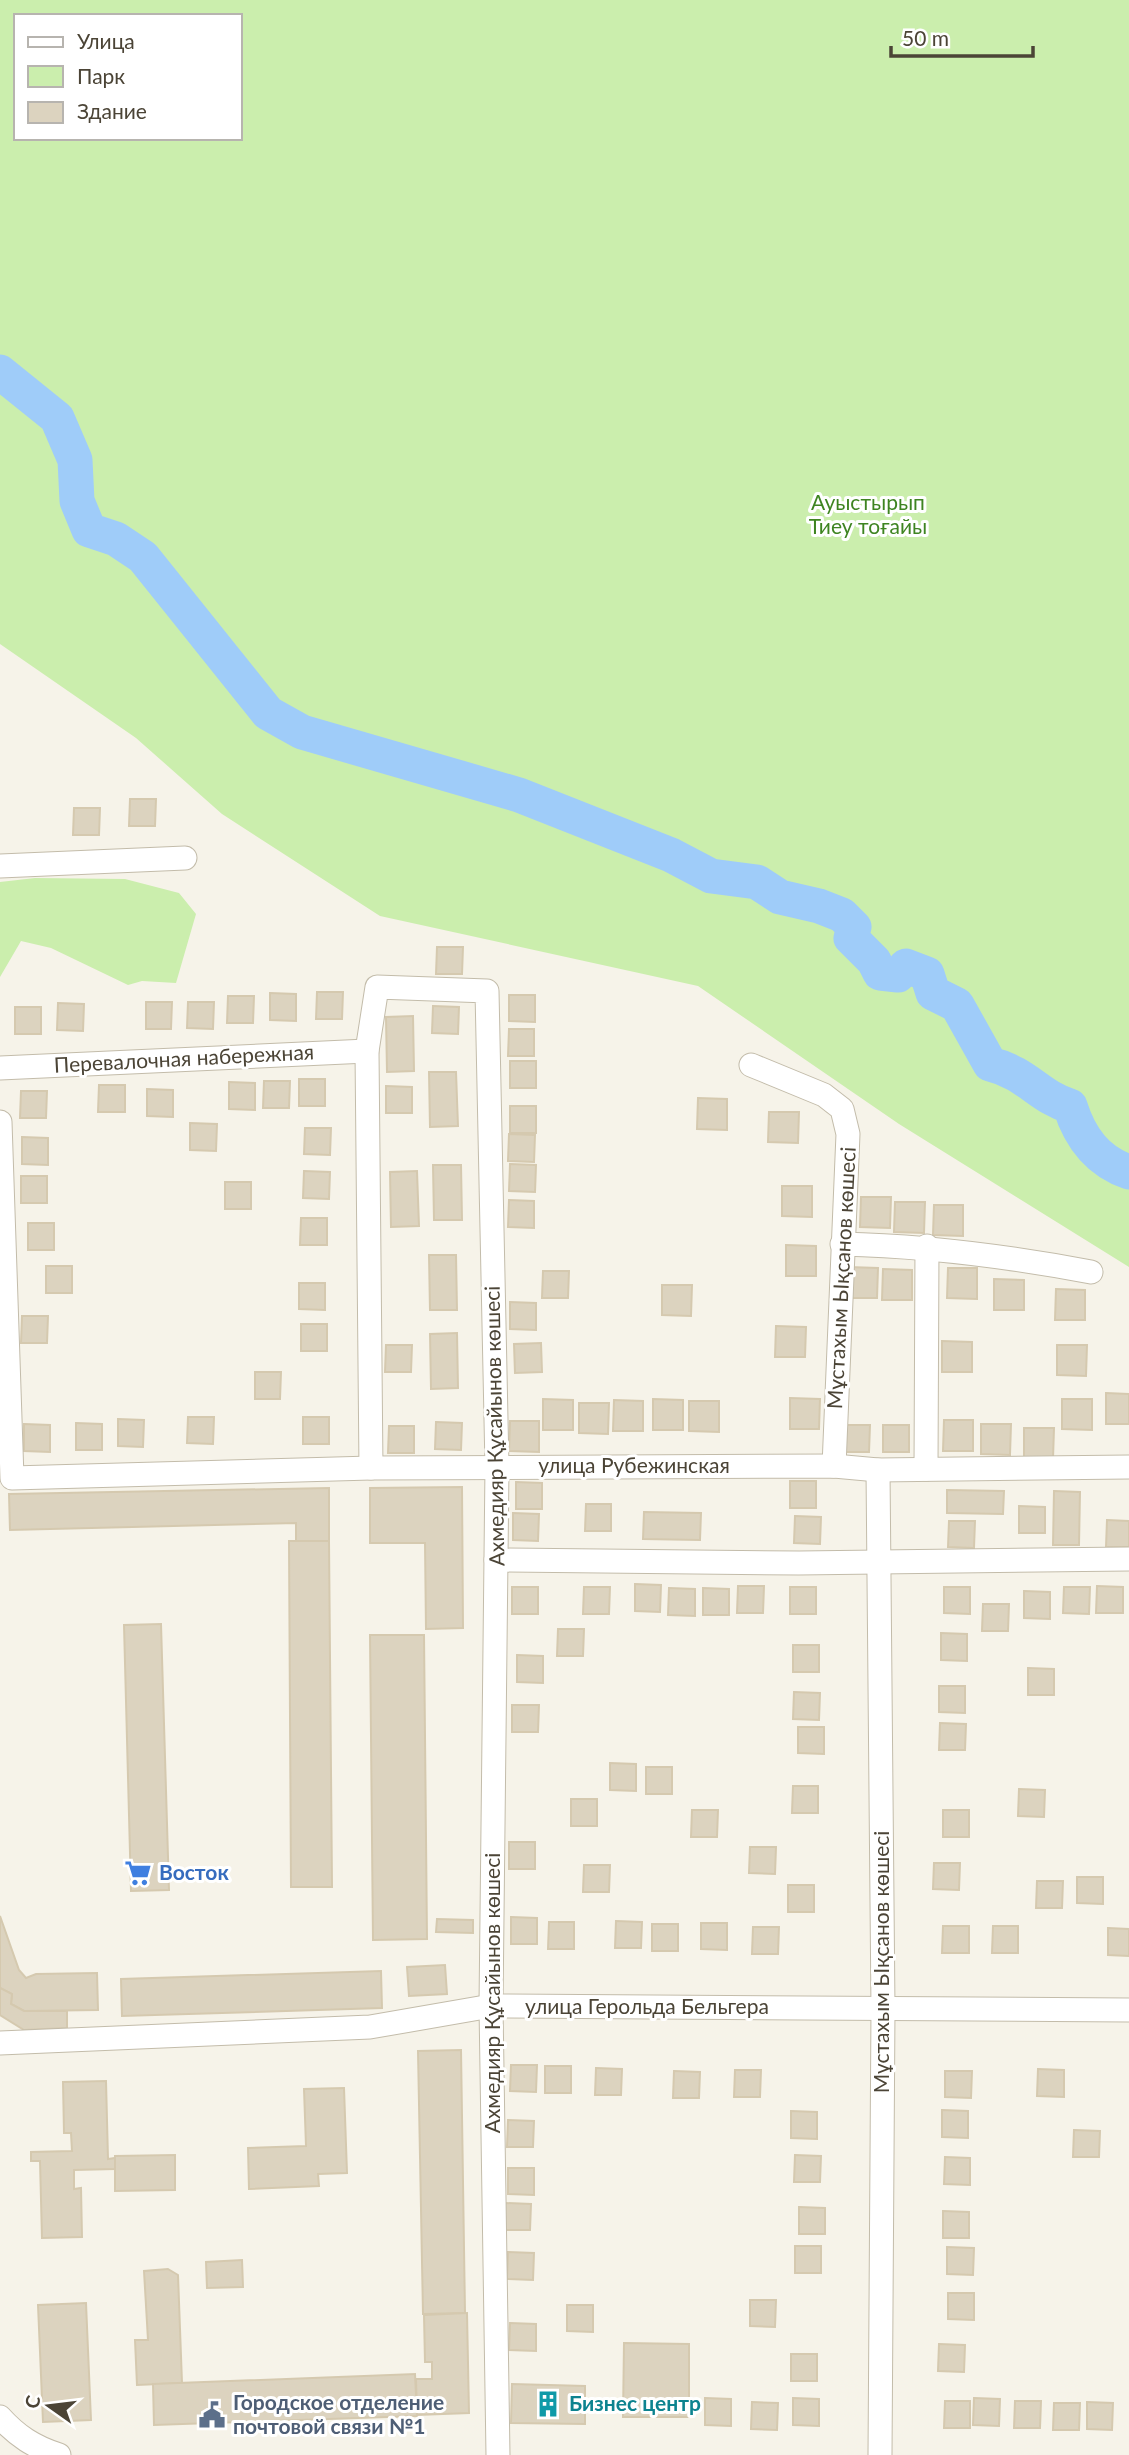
<svg xmlns="http://www.w3.org/2000/svg" width="1129" height="2455" font-family="Lato,sans-serif">
  <rect width="100%" height="100%" fill="#f6f3e9"/>
  <g fill="#cbeead" fill-rule="evenodd">
    <path d="M0 0H1129V1267L899 1124 698 986 380 916 222 814 136 738 0 644ZM16 16H240V138H16Z"/>
    <polygon points="35,878 125,879 179,893 196,914 176,983 142,981 128,985 51,948 21,941 0,977 0,882"/>
  </g>
  <g fill="none" stroke-linecap="round" stroke-linejoin="round">
    <path stroke="#9fccf9" stroke-width="35" d="M0 372 57 418 75 460 77 501 89 530 116 539 143 557 268 713 302 732 519 795 671 855 711 876 757 882 780 897 819 906 842 915 854 927 851 938 874 961 880 973 898 975 906 966 927 974 933 993 957 1005 990 1064C1027 1073 1039 1097 1070 1106 1080 1138 1097 1161 1129 1172"/>
  </g>
  <g fill="#dcd3bf" stroke="#d5c9af" stroke-width="2">
    <polygon points="130,799 156,799 155,826 129,826"/>
    <polygon points="74,808 100,808 99,835 73,835"/>
    <polygon points="437,947 463,947 462,974 436,974"/>
    <polygon points="317,992 343,992 342,1019 316,1019"/>
    <polygon points="270,993 296,994 296,1021 270,1020"/>
    <polygon points="509,995 535,995 535,1022 509,1021"/>
    <polygon points="228,996 254,996 253,1023 227,1023"/>
    <polygon points="146,1002 172,1002 171,1029 146,1029"/>
    <polygon points="188,1002 214,1002 213,1029 187,1028"/>
    <polygon points="58,1003 84,1004 83,1031 57,1030"/>
    <polygon points="433,1006 459,1007 458,1034 432,1033"/>
    <rect x="15" y="1007" width="26" height="27"/>
    <polygon points="413,1016 414,1071 387,1072 386,1017"/>
    <polygon points="509,1029 534,1029 534,1056 508,1056"/>
    <rect x="510" y="1061" width="26" height="27"/>
    <polygon points="429,1072 456,1072 458,1126 430,1127"/>
    <rect x="299" y="1079" width="26" height="27"/>
    <polygon points="264,1081 290,1081 289,1108 263,1108"/>
    <polygon points="229,1082 255,1083 255,1110 229,1109"/>
    <polygon points="99,1085 125,1085 125,1112 98,1112"/>
    <polygon points="386,1086 412,1087 412,1113 386,1113"/>
    <polygon points="147,1089 173,1090 173,1117 147,1116"/>
    <polygon points="21,1091 47,1091 46,1118 20,1118"/>
    <polygon points="698,1098 727,1099 727,1130 697,1129"/>
    <rect x="510" y="1106" width="26" height="27"/>
    <polygon points="769,1112 799,1112 798,1143 768,1142"/>
    <polygon points="190,1123 217,1124 216,1151 190,1150"/>
    <polygon points="305,1128 331,1128 330,1155 304,1154"/>
    <polygon points="509,1134 535,1135 534,1162 508,1161"/>
    <polygon points="22,1137 48,1138 48,1165 22,1164"/>
    <polygon points="510,1164 536,1165 535,1192 509,1191"/>
    <polygon points="433,1165 461,1165 462,1220 434,1220"/>
    <polygon points="304,1171 330,1172 329,1199 303,1198"/>
    <polygon points="417,1171 419,1226 391,1227 390,1172"/>
    <rect x="21" y="1176" width="26" height="27"/>
    <rect x="225" y="1182" width="26" height="27"/>
    <polygon points="782,1186 812,1186 812,1217 782,1216"/>
    <polygon points="861,1197 891,1197 890,1228 860,1227"/>
    <polygon points="509,1200 534,1201 534,1228 508,1227"/>
    <polygon points="895,1202 925,1202 924,1233 894,1232"/>
    <polygon points="934,1205 963,1205 963,1236 933,1235"/>
    <polygon points="301,1218 327,1218 327,1245 300,1245"/>
    <rect x="28" y="1223" width="26" height="27"/>
    <polygon points="786,1245 816,1246 816,1276 786,1276"/>
    <polygon points="429,1255 456,1255 457,1310 430,1310"/>
    <rect x="46" y="1266" width="26" height="27"/>
    <polygon points="848,1267 878,1268 877,1298 847,1298"/>
    <polygon points="948,1268 977,1268 977,1299 947,1298"/>
    <polygon points="883,1269 912,1270 912,1300 882,1300"/>
    <polygon points="543,1271 569,1271 568,1298 542,1298"/>
    <polygon points="994,1279 1024,1280 1024,1310 994,1310"/>
    <polygon points="299,1283 325,1283 325,1310 299,1309"/>
    <polygon points="662,1285 692,1285 691,1316 662,1315"/>
    <polygon points="1056,1289 1085,1290 1085,1320 1055,1320"/>
    <polygon points="510,1302 536,1303 536,1330 510,1329"/>
    <polygon points="22,1316 48,1316 47,1343 21,1343"/>
    <rect x="301" y="1324" width="26" height="27"/>
    <polygon points="776,1326 806,1327 805,1357 775,1357"/>
    <polygon points="457,1333 458,1388 431,1389 430,1334"/>
    <polygon points="942,1341 972,1342 972,1372 942,1372"/>
    <polygon points="541,1343 542,1372 515,1373 514,1344"/>
    <polygon points="386,1345 412,1345 411,1372 385,1372"/>
    <polygon points="1057,1345 1087,1345 1086,1376 1057,1375"/>
    <polygon points="255,1372 281,1372 280,1399 255,1399"/>
    <polygon points="1106,1393 1129,1394 1129,1424 1106,1424"/>
    <polygon points="790,1398 820,1399 819,1429 790,1429"/>
    <polygon points="543,1399 573,1400 573,1430 543,1430"/>
    <polygon points="653,1399 683,1400 683,1430 653,1430"/>
    <polygon points="1062,1399 1092,1399 1092,1430 1062,1429"/>
    <polygon points="614,1400 643,1401 643,1431 613,1431"/>
    <polygon points="689,1401 719,1401 719,1432 689,1431"/>
    <polygon points="579,1403 609,1403 608,1434 579,1433"/>
    <polygon points="188,1417 214,1417 213,1444 187,1443"/>
    <rect x="303" y="1417" width="26" height="27"/>
    <polygon points="118,1419 144,1420 143,1447 118,1446"/>
    <polygon points="944,1420 973,1420 973,1451 943,1451"/>
    <polygon points="510,1421 539,1421 539,1452 509,1451"/>
    <polygon points="436,1422 462,1423 461,1450 435,1449"/>
    <polygon points="76,1423 102,1424 102,1450 76,1450"/>
    <polygon points="24,1424 50,1425 50,1452 24,1451"/>
    <polygon points="981,1424 1011,1424 1010,1455 981,1454"/>
    <polygon points="844,1425 870,1425 869,1452 843,1452"/>
    <rect x="883" y="1425" width="26" height="27"/>
    <polygon points="389,1426 414,1426 414,1453 388,1453"/>
    <polygon points="1024,1428 1054,1428 1053,1459 1024,1458"/>
    <rect x="790" y="1481" width="26" height="27"/>
    <polygon points="516,1482 542,1483 542,1509 516,1509"/>
    <polygon points="462,1487 463,1628 426,1629 425,1543 370,1543 370,1488"/>
    <polygon points="329,1488 329,1541 296,1541 296,1523 10,1530 9,1494"/>
    <polygon points="947,1490 1004,1491 1003,1514 947,1513"/>
    <polygon points="1054,1491 1080,1492 1079,1545 1053,1545"/>
    <polygon points="586,1504 611,1504 611,1531 585,1531"/>
    <polygon points="1019,1506 1045,1507 1045,1533 1019,1533"/>
    <polygon points="644,1512 701,1513 700,1540 643,1539"/>
    <polygon points="513,1513 539,1514 538,1541 513,1540"/>
    <polygon points="795,1516 821,1517 820,1544 794,1543"/>
    <polygon points="1107,1520 1129,1521 1129,1547 1106,1547"/>
    <polygon points="949,1521 975,1521 974,1548 948,1547"/>
    <polygon points="289,1541 329,1541 332,1887 291,1887"/>
    <polygon points="635,1584 661,1585 660,1612 635,1611"/>
    <polygon points="738,1586 764,1586 763,1613 737,1613"/>
    <polygon points="1097,1586 1123,1587 1123,1613 1096,1613"/>
    <rect x="512" y="1587" width="26" height="27"/>
    <polygon points="584,1587 610,1587 609,1614 583,1614"/>
    <rect x="790" y="1587" width="26" height="27"/>
    <polygon points="944,1587 970,1587 970,1614 944,1613"/>
    <polygon points="1064,1587 1090,1587 1089,1614 1063,1613"/>
    <polygon points="669,1588 695,1589 695,1616 668,1615"/>
    <polygon points="703,1588 729,1589 729,1615 703,1615"/>
    <polygon points="1024,1591 1050,1592 1050,1619 1024,1618"/>
    <polygon points="983,1604 1009,1604 1008,1631 982,1631"/>
    <polygon points="161,1624 169,1890 131,1891 124,1625"/>
    <polygon points="558,1629 584,1629 583,1656 557,1656"/>
    <polygon points="941,1633 967,1634 967,1661 941,1660"/>
    <polygon points="370,1635 424,1635 427,1939 373,1940"/>
    <rect x="793" y="1645" width="26" height="27"/>
    <polygon points="517,1655 543,1656 543,1683 517,1682"/>
    <polygon points="1028,1668 1054,1669 1054,1695 1028,1695"/>
    <polygon points="939,1686 965,1686 965,1713 939,1712"/>
    <polygon points="794,1692 820,1693 819,1720 793,1719"/>
    <polygon points="512,1705 539,1705 538,1732 512,1732"/>
    <polygon points="940,1723 966,1724 965,1750 939,1750"/>
    <polygon points="798,1727 824,1727 824,1754 798,1753"/>
    <polygon points="610,1763 636,1764 636,1791 610,1790"/>
    <rect x="646" y="1767" width="26" height="27"/>
    <polygon points="793,1786 818,1786 818,1813 792,1813"/>
    <polygon points="1019,1789 1045,1790 1044,1817 1018,1816"/>
    <rect x="571" y="1799" width="26" height="27"/>
    <polygon points="692,1810 718,1810 717,1837 691,1837"/>
    <rect x="943" y="1810" width="26" height="27"/>
    <rect x="509" y="1842" width="26" height="27"/>
    <polygon points="750,1847 776,1847 775,1874 749,1873"/>
    <polygon points="934,1863 960,1863 959,1890 933,1889"/>
    <polygon points="584,1865 610,1865 609,1892 583,1892"/>
    <polygon points="1077,1877 1103,1877 1103,1904 1077,1903"/>
    <polygon points="1037,1881 1063,1881 1062,1908 1036,1908"/>
    <rect x="788" y="1885" width="26" height="27"/>
    <polygon points="0,1916 19,1970 26,1978 36,1974 97,1973 98,2010 24,2011 11,2004 12,1994 0,1988"/>
    <polygon points="511,1917 537,1918 537,1944 511,1944"/>
    <polygon points="437,1919 473,1920 473,1933 436,1932"/>
    <polygon points="616,1921 642,1922 641,1948 615,1948"/>
    <polygon points="549,1922 574,1922 574,1949 548,1949"/>
    <polygon points="701,1923 727,1923 727,1950 701,1949"/>
    <rect x="652" y="1924" width="26" height="27"/>
    <polygon points="943,1926 969,1926 969,1953 942,1953"/>
    <polygon points="993,1926 1018,1926 1018,1953 992,1953"/>
    <polygon points="753,1927 779,1927 778,1954 752,1954"/>
    <polygon points="1108,1928 1129,1929 1129,1956 1108,1955"/>
    <polygon points="445,1965 447,1994 409,1996 407,1967"/>
    <polygon points="381,1971 382,2008 122,2016 121,1979"/>
    <polygon points="0,1988 12,1994 11,2004 24,2011 67,2011 67,2028 24,2030 0,2015"/>
    <polygon points="461,2050 465,2313 423,2314 418,2051"/>
    <polygon points="511,2065 537,2065 536,2092 510,2091"/>
    <rect x="545" y="2066" width="26" height="27"/>
    <polygon points="596,2068 622,2069 621,2095 595,2095"/>
    <polygon points="1038,2069 1064,2070 1064,2097 1037,2096"/>
    <polygon points="735,2070 761,2070 760,2097 734,2097"/>
    <polygon points="674,2071 700,2072 699,2098 673,2098"/>
    <polygon points="945,2071 972,2071 971,2098 945,2097"/>
    <polygon points="106,2081 108,2159 115,2158 115,2169 74,2170 74,2189 81,2188 82,2237 42,2238 40,2161 31,2161 31,2152 72,2151 71,2133 64,2133 63,2082"/>
    <polygon points="344,2088 347,2173 318,2174 319,2186 249,2189 248,2148 306,2146 304,2089"/>
    <polygon points="942,2110 968,2111 968,2138 942,2137"/>
    <polygon points="791,2111 817,2112 817,2139 791,2138"/>
    <polygon points="508,2120 534,2121 533,2147 507,2147"/>
    <polygon points="1074,2130 1100,2131 1099,2157 1073,2157"/>
    <polygon points="175,2155 175,2190 115,2191 115,2156"/>
    <polygon points="795,2155 821,2156 820,2182 794,2182"/>
    <polygon points="945,2157 970,2158 970,2185 944,2184"/>
    <polygon points="508,2168 534,2168 534,2195 508,2194"/>
    <polygon points="505,2203 531,2204 530,2230 504,2230"/>
    <polygon points="799,2207 825,2208 825,2234 799,2234"/>
    <polygon points="943,2211 969,2212 969,2238 943,2238"/>
    <rect x="795" y="2246" width="26" height="27"/>
    <polygon points="947,2247 974,2248 973,2275 947,2274"/>
    <polygon points="508,2252 534,2253 533,2280 507,2279"/>
    <polygon points="242,2260 243,2287 207,2288 206,2262"/>
    <polygon points="168,2269 178,2275 182,2383 137,2385 135,2340 148,2340 144,2271"/>
    <polygon points="948,2293 974,2293 974,2320 948,2319"/>
    <polygon points="750,2300 776,2300 775,2327 750,2326"/>
    <polygon points="86,2303 91,2420 43,2422 38,2305"/>
    <polygon points="567,2305 593,2305 593,2332 567,2331"/>
    <polygon points="467,2313 469,2413 417,2415 416,2379 432,2379 432,2362 425,2362 424,2315"/>
    <polygon points="510,2323 536,2324 536,2351 509,2350"/>
    <polygon points="624,2343 689,2344 689,2417 623,2417"/>
    <polygon points="939,2344 965,2345 964,2372 938,2371"/>
    <rect x="791" y="2354" width="26" height="27"/>
    <polygon points="415,2374 417,2416 154,2425 153,2384"/>
    <polygon points="512,2384 585,2386 585,2424 511,2423"/>
    <polygon points="705,2398 731,2399 731,2426 705,2425"/>
    <polygon points="793,2398 819,2399 819,2426 793,2425"/>
    <polygon points="974,2398 1000,2399 999,2426 973,2425"/>
    <polygon points="945,2401 970,2401 970,2428 944,2428"/>
    <polygon points="1015,2401 1041,2401 1040,2428 1014,2428"/>
    <polygon points="752,2402 778,2403 777,2430 751,2429"/>
    <polygon points="1087,2402 1113,2403 1112,2430 1087,2429"/>
    <polygon points="1054,2403 1080,2403 1079,2430 1053,2430"/>
  </g>
  <g fill="none" stroke-linecap="round" stroke-linejoin="round">
    <g stroke="#c3bcaa" stroke-width="25">
      <g id="minor">
        <polyline points="0,866 185,858"/>
        <polyline points="751,1065 824,1095 842,1109 848,1134 834,1466"/>
        <polyline points="0,1068 367,1051"/>
        <polyline points="0,1122 12,1478 371,1468 834,1466 878,1470 1129,1467"/>
        <path d="M842 1244C927 1246 1006 1256 1091 1272"/>
        <polyline points="371,1468 367,1051 377,987 487,991 497,1467 491,2006 498,2455"/>
        <polyline points="926,1469 927,1246"/>
        <polyline points="878,1470 883,2009 880,2455"/>
        <polyline points="496,1560 799,1563 1129,1559"/>
        <polyline points="0,2043 370,2027 491,2006 1129,2010"/>
        <path d="M0 2417C17 2436 34 2447 59 2455"/>
      </g>
    </g>
    <use href="#minor" stroke="#fff" stroke-width="23"/>
  </g>
  <defs>
    <g id="supermarket-bare" transform="scale(2.1)"><path d="M-6-5.5h2.5l.6 2H6L4.5 2H-2.5L-4.4-4H-6ZM-1.5 3.2a1.3 1.3 0 1 0 .1 0ZM3 3.2a1.3 1.3 0 1 0 .1 0Z" fill="#3f7fe0" stroke="#fff" stroke-width="2.5" paint-order="stroke"/></g>
    <g id="building-bare" transform="scale(2.1)"><path d="M-4-6H4V6H1V3H-1V6H-4ZM-2.5-4.3h1.7v1.8h-1.7ZM.8-4.3h1.7v1.8H.8ZM-2.5-1h1.7V.8h-1.7ZM.8-1h1.7V.8H.8Z" fill="#0f9aa8" stroke="#fff" stroke-width="2.5" paint-order="stroke"/></g>
    <g id="civic-bare" transform="scale(2.1)"><path d="M-.6-6.5H3V-4.5H.6V-3L4-1V1h2V6H-6V1h2V-1L-.6-3ZM-1.2 2.5V6h2.4V2.5Z" fill="#5c6f8a" stroke="#fff" stroke-width="2.5" paint-order="stroke"/></g>
  </defs>
  <g fill-rule="evenodd">
    <use href="#supermarket-bare" x="138" y="1873"/>
    <use href="#building-bare" x="548" y="2404"/>
    <use href="#civic-bare" x="212" y="2415"/>
  </g>
  <g text-anchor="middle" stroke-width="6" stroke-linejoin="round" paint-order="stroke">
    <g font-size="21" fill="#3e8421" stroke="#fff">
      <text x="868" y="510">Ауыстырып<tspan x="868" dy="24">Тиеу тоғайы</tspan></text>
    </g>
    <g font-size="21" fill="#4b4436" stroke="#fff">
      <text transform="translate(184 1059) rotate(-3)" y="7">Перевалочная набережная</text>
      <text transform="translate(842 1278) rotate(-87)" y="7">Мұстахым Ықсанов көшесі</text>
      <text transform="translate(495 1426) rotate(-91)" y="7">Ахмедияр Құсайынов көшесі</text>
      <text x="634" y="1473">улица Рубежинская</text>
      <text transform="translate(882 1962) rotate(-90)" y="7">Мұстахым Ықсанов көшесі</text>
      <text transform="translate(493 1993) rotate(-90)" y="7">Ахмедияр Құсайынов көшесі</text>
      <text x="647" y="2014">улица Герольда Бельгера</text>
    </g>
    <g font-size="21" font-weight="bold" fill="#366cbe" stroke="#fff" text-anchor="start">
      <text x="159" y="1880">Восток</text>
    </g>
    <g font-size="21" font-weight="bold" fill="#4e5e75" stroke="#fff" text-anchor="start">
      <text x="233" y="2410">Городское отделение<tspan x="233" dy="24">почтовой связи №1</tspan></text>
    </g>
    <g font-size="21" font-weight="bold" fill="#0d838f" stroke="#fff" text-anchor="start">
      <text x="569" y="2411">Бизнес центр</text>
    </g>
  </g>
  <rect x="14" y="14" width="228" height="126" fill="#ffffff" stroke="#b7b4af" stroke-width="2"/>
  <rect x="28" y="37" width="35" height="10" fill="#ffffff" stroke="#b7b4af" stroke-width="2"/>
  <text x="77" y="49" font-size="21" fill="#4b4436">Улица</text>
  <rect x="28" y="66" width="35" height="21" fill="#cbeead" stroke="#b7b4af" stroke-width="2"/>
  <text x="77" y="84" font-size="21" fill="#4b4436">Парк</text>
  <rect x="28" y="102" width="35" height="21" fill="#dcd3bf" stroke="#b7b4af" stroke-width="2"/>
  <text x="77" y="119" font-size="21" fill="#4b4436">Здание</text>
  <g transform="translate(49 2406) rotate(284)" stroke="#ffffff" stroke-width="5" paint-order="stroke">
  <path d="M0-5L12 26L0 18L-12 26Z" fill="#4b4436"/>
  <text y="-10" font-size="19" font-weight="bold" text-anchor="middle" fill="#4b4436">С</text>
  </g>
  <path d="M891 46v10h142v-10" fill="none" stroke="#4b4436" stroke-width="3.5"/>
  <text x="902" y="46" font-size="21" fill="#4b4436" stroke="#ffffff" stroke-width="5" paint-order="stroke">50 m</text>
</svg>
